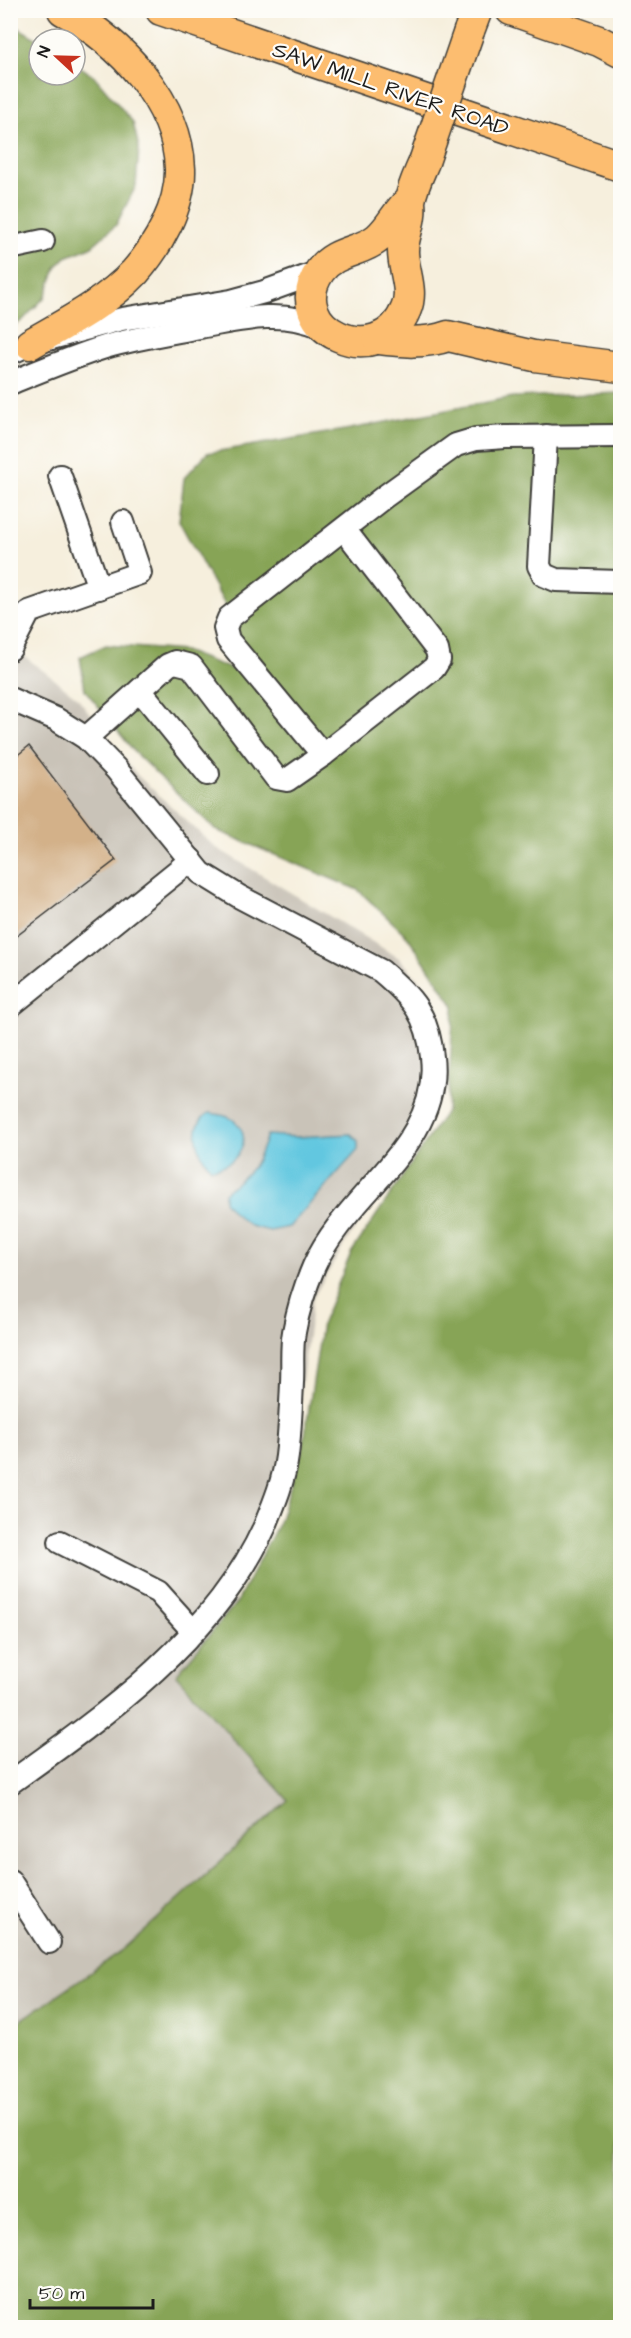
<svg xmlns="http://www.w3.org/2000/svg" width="631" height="2338" font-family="'Architects Daughter',sans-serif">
  <rect width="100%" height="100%" fill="#fdfcf7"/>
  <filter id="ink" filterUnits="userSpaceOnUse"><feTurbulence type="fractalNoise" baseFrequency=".0167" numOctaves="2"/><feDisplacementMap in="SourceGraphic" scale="12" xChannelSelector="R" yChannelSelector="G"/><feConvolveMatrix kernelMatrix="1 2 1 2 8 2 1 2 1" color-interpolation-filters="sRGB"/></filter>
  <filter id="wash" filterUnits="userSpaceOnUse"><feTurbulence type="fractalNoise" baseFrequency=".008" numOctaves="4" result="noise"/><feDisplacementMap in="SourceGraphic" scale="24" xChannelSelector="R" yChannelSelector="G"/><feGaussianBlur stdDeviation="1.35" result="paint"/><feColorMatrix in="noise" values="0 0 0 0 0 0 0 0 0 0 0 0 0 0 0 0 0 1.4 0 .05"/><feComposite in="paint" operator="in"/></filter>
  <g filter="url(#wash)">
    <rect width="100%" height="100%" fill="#f6efdd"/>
    <polygon fill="#c9c3b8" points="10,645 77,697 138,776 215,847 399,958 433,995 439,1100 404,1164 349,1237 313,1298 297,1418 234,1596 398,1899 10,2173"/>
    <g fill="#87a456" stroke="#526039" stroke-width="1.5">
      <polygon points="10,23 39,40 39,75 75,75 75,63 95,77 133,122 139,148 136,186 116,225 91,247 66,257 57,266 45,297 22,321 11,328"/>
      <polygon points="620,393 620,2327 11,2327 10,2028 124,1949 288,1800 176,1675 237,1602 279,1522 303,1447 322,1323 351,1253 447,1110 454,1006 408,937 358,890 216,830 137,755 85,690 80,657 106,645 184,651 242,673 237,627 179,521 184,478 207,453 350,429 513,397"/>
    </g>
    <g fill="#62c7e0" stroke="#3f727e" stroke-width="1.5">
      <path d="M209 1113C216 1114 226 1115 232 1119 257 1136 237 1168 211 1168 197 1153 188 1125 209 1113Z"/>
      <path d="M351 1134 358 1141V1150L289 1227 270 1231 250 1226 234 1213 224 1201V1193C251 1170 255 1171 267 1135L297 1137Z"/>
    </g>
    <g id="blocks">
      <polygon fill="#d3b189" points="29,746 116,860 10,941 10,761"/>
    </g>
  </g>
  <g filter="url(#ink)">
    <use href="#blocks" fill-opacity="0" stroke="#3d3c39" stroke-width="1.5"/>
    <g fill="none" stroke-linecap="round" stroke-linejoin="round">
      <g stroke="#3d3c39" stroke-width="26">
        <g id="minor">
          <polyline points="10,248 43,241"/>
          <polyline points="10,353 30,344 122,319 231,301 264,292 319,272"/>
          <path d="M10 383C42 370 73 357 105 347 136 338 169 333 200 327 242 319 282 309 322 327"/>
          <polyline points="546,436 539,566 544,575 556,580 620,582"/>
          <polyline points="60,476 99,588"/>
          <polyline points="344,529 437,650 439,660 434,668 323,755 228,640 225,628 229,618 384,497 456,445 476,439 506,437 620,436"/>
          <polyline points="10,649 29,612 140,573 123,522"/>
          <polyline points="140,690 208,774"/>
          <path d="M10 699 56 719 86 738 116 769 201 873 240 897 381 971C412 997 428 1015 432 1057 442 1146 346 1192 314 1266 305 1287 298 1309 294 1332 291 1348 293 1365 292 1382 291 1406 290 1431 287 1456 284 1480 274 1504 265 1526 215 1637 107 1714 10 1783"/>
          <polyline points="86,738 168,665 175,662 191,666 276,778 287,780 323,755"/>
          <polyline points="10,1006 191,860"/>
          <polyline points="60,1542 158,1592 193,1631"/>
          <polyline points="10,1881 49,1942"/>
        </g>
      </g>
      <g stroke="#3d3c39" stroke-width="33">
        <g id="major">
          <polyline points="161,10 620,166"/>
          <polyline points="511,10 599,41 620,52"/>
          <polyline points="469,31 477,10"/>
          <path d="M410 200C397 211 391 227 378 238 360 253 335 250 320 271 281 328 379 375 406 309 414 290 403 271 403 251 403 238 409 227 410 215 411 210 410 205 410 201 412 188 419 174 424 162"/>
          <path d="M378 339C401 342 426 344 448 336L534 356 620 367"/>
          <path d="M30 344C66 323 106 303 135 272 158 246 181 206 180 169 178 101 120 42 63 10"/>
        </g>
      </g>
      <use href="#minor" stroke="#fff" stroke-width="22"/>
      <use href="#major" stroke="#fcbd6f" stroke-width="30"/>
      <g stroke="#3d3c39" stroke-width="33" stroke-linecap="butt">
        <polyline id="major-bridge" points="424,162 469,31"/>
      </g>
      <use href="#major-bridge" stroke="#fcbd6f" stroke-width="30"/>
    </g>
  </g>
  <g text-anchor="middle" stroke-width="4.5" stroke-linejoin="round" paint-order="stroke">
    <g font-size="22" fill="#1c1c1c" stroke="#fdfcf7">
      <text transform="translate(391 88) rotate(19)" y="8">SAW MILL RIVER ROAD</text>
    </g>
  </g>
  <rect width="631" height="2338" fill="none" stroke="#fdfcf7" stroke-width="36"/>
  <g transform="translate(57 57) rotate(292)"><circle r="28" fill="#fdfcf7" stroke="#a3a29f" stroke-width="1.5"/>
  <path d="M0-4.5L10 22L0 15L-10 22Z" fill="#c8321e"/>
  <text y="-9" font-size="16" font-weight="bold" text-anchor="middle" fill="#1c1c1c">N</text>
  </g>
  <path d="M30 2299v9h123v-9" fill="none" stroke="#1c1c1c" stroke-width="3"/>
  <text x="39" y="2299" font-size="18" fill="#1c1c1c" stroke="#fdfcf7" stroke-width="4.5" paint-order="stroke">50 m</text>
</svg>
